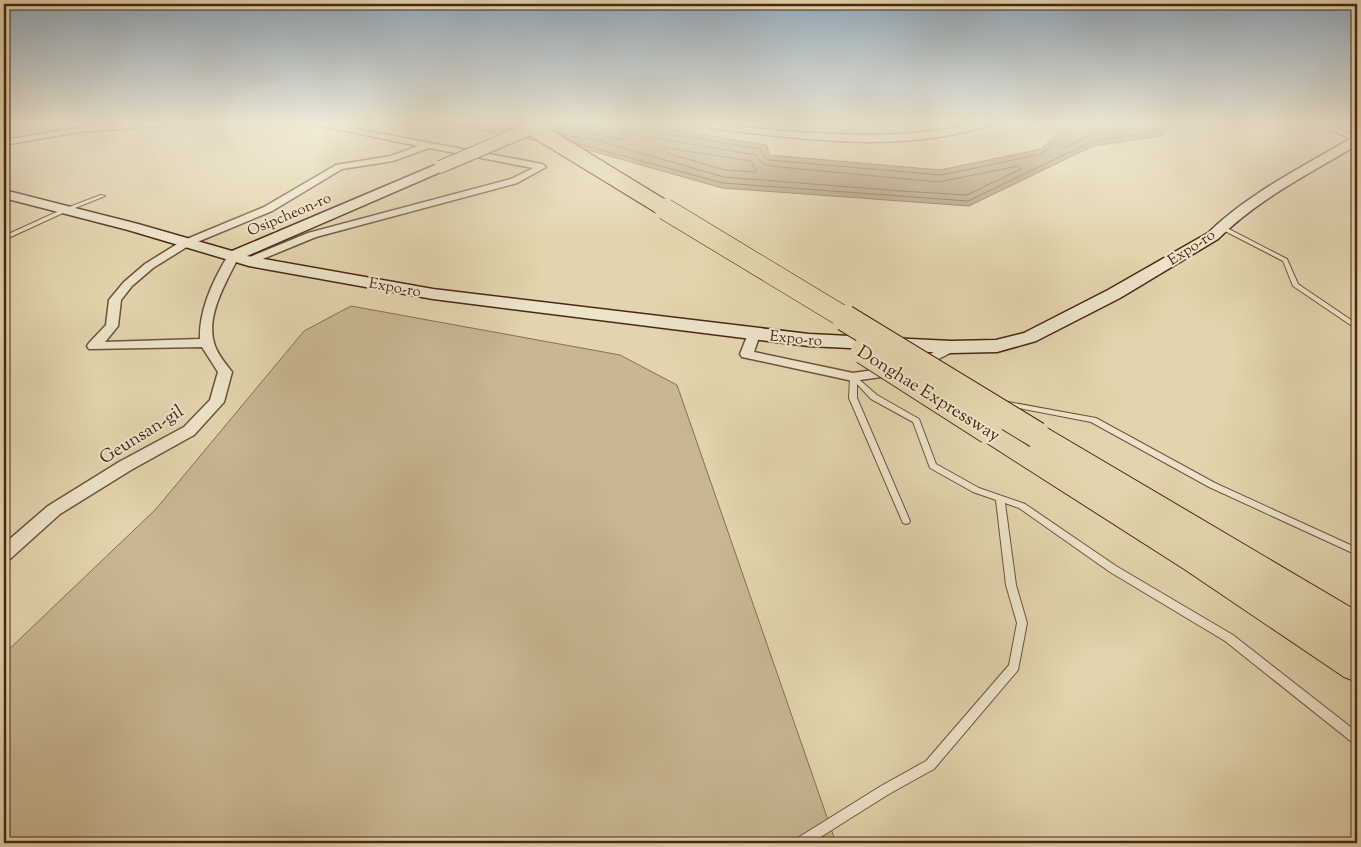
<svg xmlns="http://www.w3.org/2000/svg" width="1361" height="847" font-family="'Sorts Mill Goudy',serif">
  <rect width="100%" height="100%" fill="#e2d4ac"/>
  <filter id="stains"><feTurbulence type="fractalNoise" baseFrequency=".004" numOctaves="4"/><feColorMatrix values="0 0 0 0 .2 0 0 0 0 .09 0 0 0 0 .02 0 0 0 .5 -.17"/></filter>
  <radialGradient id="worn" r=".72"><stop offset=".6" stop-color="#630" stop-opacity="0"/><stop offset="1" stop-color="#630" stop-opacity=".3"/></radialGradient>
  <polygon fill="#c8b792" stroke="#886f53" points="351,306 620,355 677,385 836,843 4,843 4,654 156,509 304,331"/>
  <polygon fill="#ae9978" stroke="#866b50" points="433,122 625,122 767,145 769,155 940,170 1041,149 1069,122 1175,122 1161,136 1093,146 969,206 722,188 592,151"/>
  <g fill="none" stroke-linecap="round" stroke-linejoin="round">
    <g stroke="#7c6046" stroke-width="1">
      <polyline points="634,122 635,127 639,129 761,149 765,158 769,160 941,175 1042,154 1070,127 1072,122"/>
      <polyline points="1078,122 1076,131 1062,144 1063,148 1091,135 1155,125 1159,122"/>
      <polyline points="553,125 623,140 625,137 620,122"/>
      <polyline points="560,134 595,140 724,177 901,191 967,195 1021,169 1018,166 939,182 769,166 762,163 756,155 636,135 630,130 628,122"/>
      <polyline points="575,143 723,183 968,201 1091,142 1158,131 1168,122"/>
      <polygon points="668,148 751,161 756,170 754,172 725,170 667,153 665,150"/>
    </g>
    <g stroke="#6f523a" stroke-width="2">
      <g id="lane">
        <polygon points="101,195 105,196 65,212 4,240 4,236 61,210"/>
        <polygon points="1219,226 1223,226 1287,259 1298,284 1357,324 1357,329 1355,328 1293,286 1283,261 1219,228"/>
        <polygon points="853,375 855,376 877,395 919,419 936,464 979,488 1025,504 1116,566 1233,635 1357,732 1357,744 1353,743 1225,641 1110,572 1019,508 1005,503 1016,585 1027,623 1018,670 934,769 889,794 811,843 794,843 796,839 881,786 926,761 1009,665 1017,623 1006,585 996,500 973,492 930,468 913,422 871,399 857,384 857,398 910,521 909,523 906,524 903,523 849,398 850,377"/>
        <polygon points="1000,401 1003,401 1096,418 1215,483 1357,548 1357,555 1209,487 1091,422 1003,405 1000,405 999,403"/>
      </g>
    </g>
    <g stroke="#6f523a" stroke-width="3">
      <g id="street">
        <polygon points="153,122 188,122 184,124 78,132 4,145 4,140 78,128"/>
        <path d="M303 122H319L542 164 546 167 517 183 316 237 253 263H245V259L308 233 511 179 533 168 429 148 393 161 342 169 272 211 190 245 153 268 132 286 121 300 118 326 105 342 200 339C199 310 214 278 229 254L233 253 239 256C227 281 204 317 215 346 218 355 226 364 232 372L224 402 194 435 131 470 60 514 10 559 4 561V544L48 506 119 462 184 427 210 400 218 372 202 347 89 349 87 346 89 343 106 325 109 300 124 282 145 264 182 241 264 207 336 165 391 156 418 146Z"/>
        <path d="M983 122H997C990 127 977 128 968 131 884 152 794 138 710 128L706 126 710 124C802 133 893 144 983 122Z"/>
        <polygon points="1314,122 1324,122 1357,137 1357,142"/>
        <polygon points="754,330 760,334 754,352 853,373 895,367 902,371 895,375 853,381 742,357 740,354 748,334"/>
        <polygon points="951,343 956,344 958,347 956,350 921,368 911,368 909,365"/>
      </g>
    </g>
    <g stroke="#492714" stroke-width="3">
      <g id="secondary">
        <polygon points="1347,122 1357,122 1357,128"/>
        <path d="M1353 137H1357V145C1309 174 1258 199 1218 239L1120 298 1036 341 997 352 951 353 809 346 433 299 249 266 128 230 4 198V190L138 224 232 251 440 163 445 164 446 167 445 170 247 256 433 289 809 334 951 341 996 340 1024 333 1108 290 1208 233C1250 192 1303 167 1353 137Z"/>
      </g>
    </g>
    <g stroke="#492714" stroke-width="2">
      <polygon id="highway" points="989,422 999,424 1027,441 1023,435 1027,428 1037,426 1047,428 1357,611 1357,682 1344,677 1184,569 979,438 975,431 979,424"/>
    </g>
    <use href="#lane" fill="#ece3c9" fill-rule="evenodd"/>
    <use href="#street" fill="#ece3c9" fill-rule="evenodd"/>
    <use href="#secondary" fill="#ece3c9" fill-rule="evenodd"/>
    <use href="#highway" fill="#e2d4ac" fill-rule="evenodd"/>
    <g stroke="#492714" stroke-width="14" stroke-linecap="butt">
      <polyline id="secondary-bridge" points="440,167 546,122"/>
    </g>
    <g stroke="#492714" stroke-width="18" stroke-linecap="butt">
      <polyline id="highway-bridge-far2" points="523,122 667,210"/>
    </g>
    <g stroke="#492714" stroke-width="22" stroke-linecap="butt">
      <polyline id="highway-bridge-far1" points="665,209 847,319"/>
    </g>
    <g stroke="#492714" stroke-width="28" stroke-linecap="butt">
      <g id="highway-bridge">
        <polyline points="845,318 1037,435"/>
        <polyline points="864,351 989,431"/>
      </g>
    </g>
    <use href="#secondary-bridge" stroke="#ece3c9" stroke-width="12"/>
    <use href="#highway-bridge-far2" stroke="#e2d4ac" stroke-width="16"/>
    <use href="#highway-bridge-far1" stroke="#e2d4ac" stroke-width="21"/>
    <use href="#highway-bridge" stroke="#e2d4ac" stroke-width="26"/>
  </g>
  <linearGradient id="sky" x2="0" y2="1"><stop stop-color="#91a9bb"/><stop offset="0.51" stop-color="#f2ecda"/><stop offset="1" stop-color="#f2ecda" stop-opacity="0"/></linearGradient>
  <rect width="1361" height="241" fill="url(#sky)"/>
  <g text-anchor="middle" stroke-width="4" stroke-linejoin="round" paint-order="stroke">
    <g font-size="15" fill="#492714" stroke="#ece3c9">
      <text transform="translate(289 214) rotate(-23)" y="5">Osipcheon-ro</text>
      <text transform="translate(1191 247) rotate(-33)" y="5">Expo-ro</text>
      <text transform="translate(395 287) rotate(10)" y="5">Expo-ro</text>
      <text transform="translate(796 338) rotate(6)" y="5">Expo-ro</text>
    </g>
    <g font-size="18" fill="#492714" stroke="#ece3c9">
      <text transform="translate(929 393) rotate(32)" y="6">Donghae Expressway</text>
      <text transform="translate(141 434) rotate(-32)" y="6">Geunsan-gil</text>
    </g>
  </g>
  <rect width="1361" height="847" fill="none" stroke="#e2d4ac" stroke-width="20"/>
  <rect x="5" y="5" width="1351" height="837" fill="none" stroke="#492714" stroke-width="2.5"/>
  <rect x="10" y="10" width="1341" height="827" fill="none" stroke="#492714"/>
  <rect width="100%" height="100%" filter="url(#stains)"/>
  <rect width="100%" height="100%" fill="url(#worn)"/>
</svg>
